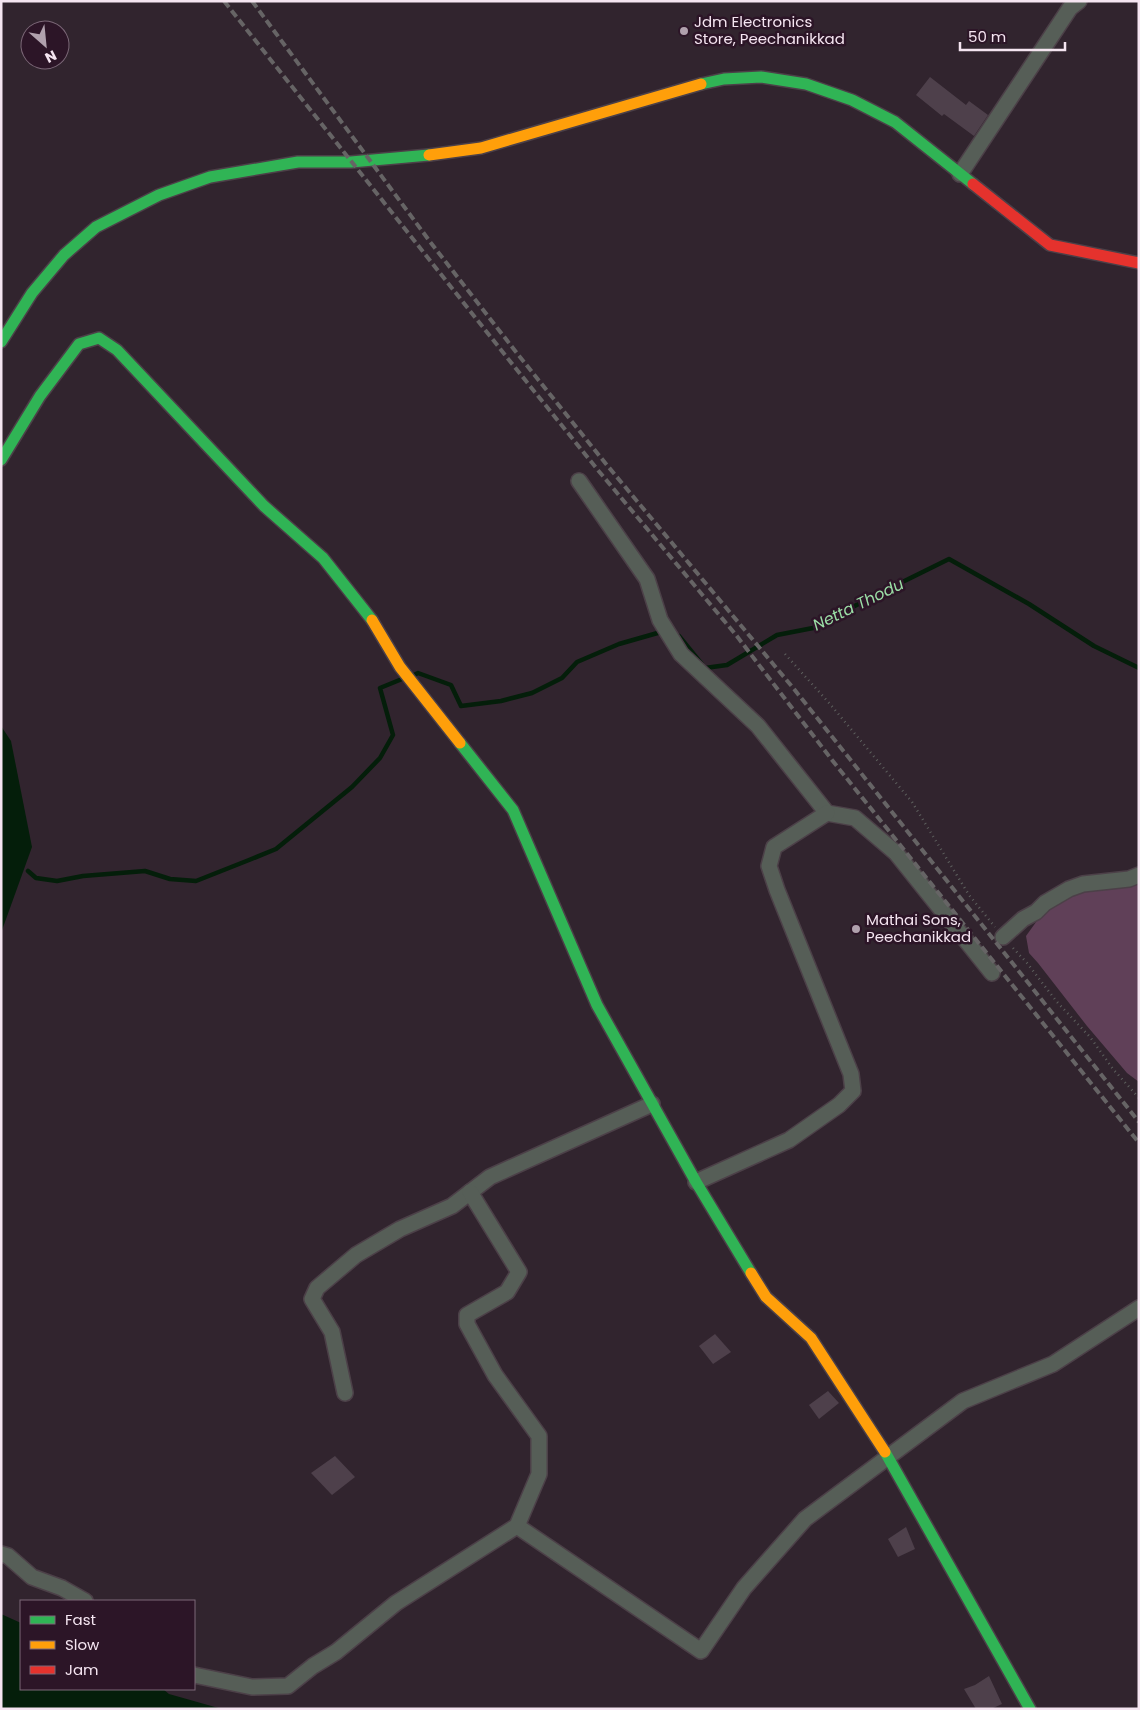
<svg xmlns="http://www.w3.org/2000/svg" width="1140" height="1710" font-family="Poppins,sans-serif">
  <rect width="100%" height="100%" fill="#31242e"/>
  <polygon fill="#604058" points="1139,881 1139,1082 1127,1073 1087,1026 1038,963 1029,953 1026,936 1049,904 1074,893"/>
  <g fill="#041e0a">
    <polygon points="1,726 11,741 32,847 1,933"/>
    <polygon points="1,1614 21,1623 21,1689 163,1689 169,1694 222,1709 1,1709"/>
  </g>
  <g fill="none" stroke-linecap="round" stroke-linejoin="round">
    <g stroke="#041e0a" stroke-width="4.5">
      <polyline points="674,635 679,636 705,668 727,665 777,635 813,628 866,600 949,559 1029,604 1094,646 1139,668"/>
      <polyline points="414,675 418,673 451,685 461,706 501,701 532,693 562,678 577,662 619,644 661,632 664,633"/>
      <polyline points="28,871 36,878 57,881 83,876 145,871 170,879 196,881 249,860 276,849 352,787 380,758 393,735 380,688 402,679"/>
    </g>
  </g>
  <g fill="#4e404b">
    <polygon points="930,77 966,105 969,101 988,115 974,136 944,114 942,116 916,95"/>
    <polygon points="715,1334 731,1352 713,1364 699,1346"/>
    <polygon points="828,1391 839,1403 819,1419 809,1405"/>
    <polygon points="335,1456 355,1477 332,1495 311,1473"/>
    <polygon points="906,1527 915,1549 898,1557 888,1539"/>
    <polygon points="989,1676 1002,1704 991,1709 976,1709 964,1689 975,1685"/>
  </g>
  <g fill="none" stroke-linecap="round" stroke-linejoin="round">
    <g stroke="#4c4048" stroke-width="18">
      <g id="street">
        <polyline points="960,174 1070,8 1079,1"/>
        <polyline points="579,481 647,579 660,620 681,654 758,726 827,813 855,818 896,853 992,973"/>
        <polyline points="1003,937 1023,919 1036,912 1045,903 1069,889 1083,884 1129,879 1139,875"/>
        <polyline points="696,1182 789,1140 839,1105 853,1091 851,1074 777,890 769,866 774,847 827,813"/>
        <polyline points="345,1393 332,1332 312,1299 317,1288 356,1255 400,1229 452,1206 490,1177 652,1104"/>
        <polyline points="517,1526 701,1651 744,1588 805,1519 963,1401 1053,1364 1139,1308"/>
        <polyline points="1,1554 8,1556 32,1577 62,1588 85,1601"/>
        <polyline points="194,1675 252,1687 288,1686 313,1666 336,1652 396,1603 517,1526 539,1474 539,1436 495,1375 467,1324 467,1315 507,1292 519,1272 470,1192"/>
      </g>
    </g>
    <g stroke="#4c4048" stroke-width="14">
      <g id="fast">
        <polyline points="701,84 724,79 761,77 806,84 852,100 895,122 973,184"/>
        <polyline points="1,342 32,293 64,255 96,227 159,195 210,177 298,162 351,162 429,155"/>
        <polyline points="1,460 40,396 79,344 99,338 117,350 264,506 323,558 372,620"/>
        <polyline points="460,743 513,810 597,1005 696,1182 751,1273"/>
        <polyline points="885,1452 1030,1709"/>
      </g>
    </g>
    <g stroke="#4c4048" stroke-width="14">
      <g id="slow">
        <polyline points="429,155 481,148 701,84"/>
        <polyline points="372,620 400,667 460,743"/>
        <polyline points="751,1273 766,1297 811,1338 885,1452"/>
      </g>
    </g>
    <g stroke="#4c4048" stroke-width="14">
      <polyline id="jam" points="973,184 1050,245 1139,263"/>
    </g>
    <g stroke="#5e605e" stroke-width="2.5" stroke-dasharray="1 4" stroke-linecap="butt">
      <polyline points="785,654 830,704 912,802 969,895 995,927"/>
      <polyline points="1013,948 1027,963 1057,1002 1090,1037 1113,1069 1139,1098"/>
    </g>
    <use href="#street" stroke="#565e57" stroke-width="15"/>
    <use href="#fast" stroke="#30b455" stroke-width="11"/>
    <use href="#slow" stroke="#ff9f0a" stroke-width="11"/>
    <use href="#jam" stroke="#e5322d" stroke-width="11"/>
    <g stroke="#666465" stroke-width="4" stroke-dasharray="8 4" stroke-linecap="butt">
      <polyline points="224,1 509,360 597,469 736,635 832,760 1139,1143"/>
      <polyline points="252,1 431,243 516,352 606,464 794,689 1139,1122"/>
    </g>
  </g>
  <g fill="#b0a1ad" stroke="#2c1527" stroke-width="2">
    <circle cx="684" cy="31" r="5"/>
    <circle cx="856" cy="929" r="5"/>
  </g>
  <g text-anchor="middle" stroke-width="5" stroke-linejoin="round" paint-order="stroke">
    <g font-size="15" fill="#f5e5f1" stroke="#2c1527" text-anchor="start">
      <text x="694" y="27">Jdm Electronics<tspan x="694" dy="17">Store, Peechanikkad</tspan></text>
      <text x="866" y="925">Mathai Sons,<tspan x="866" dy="17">Peechanikkad</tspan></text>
    </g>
    <g font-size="16" font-style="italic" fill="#9bdea6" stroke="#2c1527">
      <text transform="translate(858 604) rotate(-26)" y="6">Netta Thodu</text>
    </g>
  </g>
  <rect width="1140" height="1710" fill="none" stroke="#f5e5f1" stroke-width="5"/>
  <rect x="20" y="1600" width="175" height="90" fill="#2c1527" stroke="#7c6878"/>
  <rect x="30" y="1616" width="25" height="8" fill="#30b455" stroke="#7c6878"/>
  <text x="65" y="1625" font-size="15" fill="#f5e5f1">Fast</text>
  <rect x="30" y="1641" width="25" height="8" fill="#ff9f0a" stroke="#7c6878"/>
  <text x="65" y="1650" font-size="15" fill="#f5e5f1">Slow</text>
  <rect x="30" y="1666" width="25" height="8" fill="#e5322d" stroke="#7c6878"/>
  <text x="65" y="1675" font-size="15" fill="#f5e5f1">Jam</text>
  <g transform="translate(45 45) rotate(153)"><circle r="24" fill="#2c1527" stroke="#7c6878"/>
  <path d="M0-4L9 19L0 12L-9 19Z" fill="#b0a1ad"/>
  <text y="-8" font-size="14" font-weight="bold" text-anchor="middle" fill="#f5e5f1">N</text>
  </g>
  <path d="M960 42v8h105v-8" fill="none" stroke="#f5e5f1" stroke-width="2.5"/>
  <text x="968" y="42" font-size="15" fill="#f5e5f1" stroke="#2c1527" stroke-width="4" paint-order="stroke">50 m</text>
</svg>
